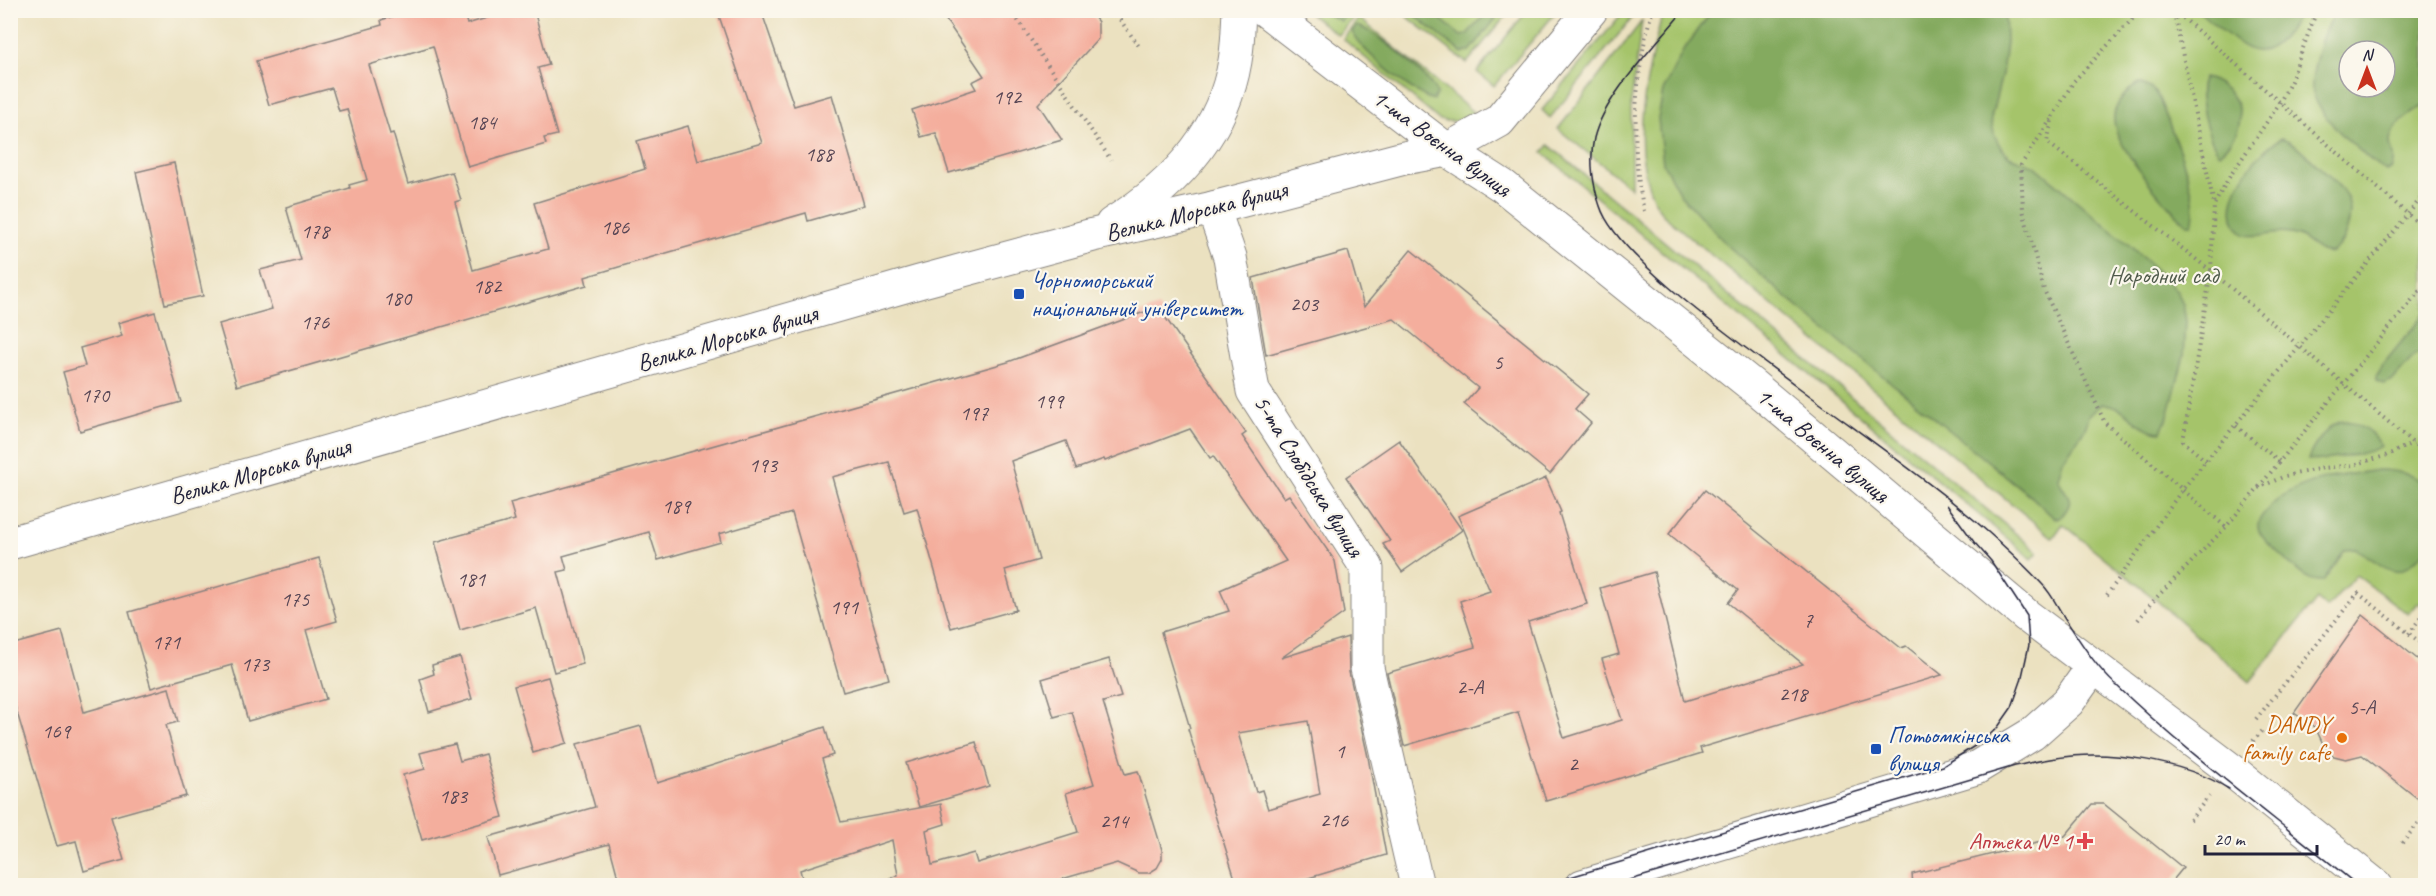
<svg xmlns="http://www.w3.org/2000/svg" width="2436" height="896" font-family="Caveat,sans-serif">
  <rect width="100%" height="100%" fill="#fbf7ec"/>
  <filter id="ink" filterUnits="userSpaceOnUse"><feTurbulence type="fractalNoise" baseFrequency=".0167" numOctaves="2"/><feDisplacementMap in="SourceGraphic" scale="12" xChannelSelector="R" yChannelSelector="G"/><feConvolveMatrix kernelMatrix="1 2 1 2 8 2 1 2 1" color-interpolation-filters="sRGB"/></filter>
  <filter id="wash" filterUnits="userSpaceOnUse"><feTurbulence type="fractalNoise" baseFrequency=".008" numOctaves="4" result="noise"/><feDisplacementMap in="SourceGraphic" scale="24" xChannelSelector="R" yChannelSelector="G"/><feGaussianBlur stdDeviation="1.35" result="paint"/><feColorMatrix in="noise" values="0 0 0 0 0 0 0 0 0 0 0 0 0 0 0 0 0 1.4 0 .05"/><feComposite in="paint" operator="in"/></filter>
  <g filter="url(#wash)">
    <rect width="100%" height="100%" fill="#ebe1c0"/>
    <g fill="#a5c46b" stroke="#647353" stroke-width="1.5" fill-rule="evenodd">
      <polygon points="1306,11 1353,11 1357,14 1338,35"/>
      <polygon points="1400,11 1510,11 1467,63"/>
      <polygon points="1527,11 1557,11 1494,86 1477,72"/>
      <polygon points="1624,11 1638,11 1550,118 1542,110"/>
      <path d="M1663 11H2425V608L2418 602 2408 614 2356 575 2327 608 2317 599 2250 682 2155 599 2063 524 2053 538 1663 215C1623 159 1648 71 1663 11ZM2349 51H2385V87H2349Z"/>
      <path d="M1359 18 1473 112C1463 123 1452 122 1439 120L1343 39Z"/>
      <polygon points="1642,21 1631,103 1631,188 1558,129"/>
      <polygon points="1549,145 1594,183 2038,552 2032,559 1543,153"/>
    </g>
    <g fill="#84aa5f" stroke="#53664d" stroke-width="1.5" fill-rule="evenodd">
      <path d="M2339 10 2425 11V105C2414 111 2389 127 2390 143 2392 154 2396 158 2391 170L2386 171 2377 165C2356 148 2316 116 2312 88 2311 76 2315 64 2318 52 2322 36 2327 22 2339 10ZM2349 51H2385V87H2349Z"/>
      <polygon points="1320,11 1341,11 1345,17 1341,21"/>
      <polygon points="1409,11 1431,11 1461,36 1466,35 1489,11 1502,11 1470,51 1462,53"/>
      <path d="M1712 11H2005L2006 42 2002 74 1991 118 1994 134 2000 146 2009 156 2035 166 2128 244 2170 283 2178 293 2183 305 2186 321 2184 356 2169 413 2161 432C2138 432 2125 402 2102 404L2089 416 2085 429 2063 461 2058 478C2065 497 2079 497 2060 518H2054L2033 498 1788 299 1727 245 1680 194 1663 163 1658 119 1663 91 1683 51Z"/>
      <path d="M2199 11H2300C2293 25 2276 53 2257 51 2246 50 2236 42 2228 35 2218 28 2208 20 2199 11Z"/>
      <path d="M1356 26C1373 28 1431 77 1437 94L1433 100C1417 97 1356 47 1352 31Z"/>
      <path d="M2204 77C2242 92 2253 125 2220 153 2207 142 2195 91 2204 77Z"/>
      <path d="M2140 83 2152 89 2159 98C2169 126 2202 196 2192 224H2187L2180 218C2162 200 2114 145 2114 119 2113 105 2128 89 2140 83Z"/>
      <path d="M2281 138C2294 141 2305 154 2315 163 2337 184 2358 196 2347 229 2344 239 2341 245 2332 252 2319 255 2310 241 2298 236 2281 229 2263 238 2245 235 2210 211 2255 152 2281 138Z"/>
      <polygon points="2425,313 2425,362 2421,355 2415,355 2393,380 2383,384 2376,381 2376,377 2381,367"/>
      <path d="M2347 421C2359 425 2376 434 2380 446 2371 454 2320 462 2308 460 2311 449 2326 428 2337 423 2340 421 2344 421 2347 421Z"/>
      <path d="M2378 470C2396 470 2411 473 2425 484V550C2392 588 2388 565 2355 549L2345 550 2323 581C2306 582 2296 569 2284 558 2277 551 2258 537 2258 526 2258 520 2263 514 2267 510 2295 478 2338 477 2378 470Z"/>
    </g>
    <g id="blocks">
      <g fill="#f4ae9d" fill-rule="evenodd">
        <polygon points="414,10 463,10 467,24 513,10 534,10 549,65 538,68 557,135 544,138 546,144 468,167 433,46 369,65 390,134 393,133 408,184 452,172 461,200 455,202 473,270 548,249 534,203 645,169 637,141 688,126 698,161 762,143 717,10 761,10 794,106 832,95 864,205 808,221 806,213 649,258 585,277 587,285 237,386 219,324 272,309 260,270 301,260 286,207 350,188 349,185 367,180 347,109 339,111 332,88 269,105 256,61 382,25 381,20"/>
        <polygon points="939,10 1089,10 1098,22 1098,39 1038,104 1062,140 949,173 936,133 921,137 912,110 976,89 972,82 984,76"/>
        <polygon points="174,163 203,296 165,304 136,172"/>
        <polygon points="1411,250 1588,394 1575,409 1591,423 1550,474 1464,404 1478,388 1394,319 1266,355 1253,278 1348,251 1364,307"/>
        <path d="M1158 307 1246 433 1242 436 1284 498 1289 495 1335 561 1344 613 1281 658 1348 637 1349 672 1368 757 1386 855 1285 885H1237L1188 729 1190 728 1161 632 1229 611 1220 590 1286 561 1213 456 1210 458 1190 429 1105 461 1104 459 1076 469 1066 441 1011 461 1039 560 1005 570 1016 610 951 628 917 508 904 512 889 462 832 477 889 679 843 692 792 513 719 534 721 542 658 560 649 532 563 556 567 570 558 572 583 664 554 672 536 608 460 630 435 542 515 520 510 503 1008 362ZM1308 721 1320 794 1268 809 1262 790 1256 792 1238 733Z"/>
        <polygon points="155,312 181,402 80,431 63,372 85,366 80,348 122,336 118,323"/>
        <polygon points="1399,440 1462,530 1402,572 1383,544 1390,541 1346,477"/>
        <polygon points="1546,478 1561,512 1559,513 1587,604 1528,622 1564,738 1622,720 1602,659 1619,654 1600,588 1654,572 1685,701 1803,664 1728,603 1738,590 1669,534 1705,490 1901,648 1906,646 1942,675 1700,748 1702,753 1546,801 1518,712 1404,746 1387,673 1475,647 1460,601 1490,591 1458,516"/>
        <polygon points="319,558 337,621 306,630 326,699 248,721 232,665 151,688 129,612"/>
        <polygon points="2363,615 2426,666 2426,805 2362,755 2346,759 2334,756 2325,748 2315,727 2294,713"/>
        <polygon points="62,631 84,712 169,688 178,722 166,725 186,796 111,817 124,860 84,871 76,841 57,846 10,689 10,645"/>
        <polygon points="460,657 472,699 429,712 420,679 434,674 432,665"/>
        <polygon points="1109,659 1121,697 1103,702 1125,774 1138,771 1162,850 1162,859 1157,868 1149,873 1139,873 1117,863 1062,879 1064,885 891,885 890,878 898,875 892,840 800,870 804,885 620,885 609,844 498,875 488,837 595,807 577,744 641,726 657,783 783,743 783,741 825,727 833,755 822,759 841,822 941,804 945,824 926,830 932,865 974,853 977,863 1078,832 1066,793 1094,784 1072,712 1054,717 1042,679"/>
        <polygon points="548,677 567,743 533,753 514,686"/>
        <polygon points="976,742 989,786 919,807 906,763"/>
        <polygon points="455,744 460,761 485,754 503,817 422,840 403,775 425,769 420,753"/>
        <polygon points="2092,804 2104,804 2183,868 2169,885 1913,885 1912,874 2065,836"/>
      </g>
    </g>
  </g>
  <g filter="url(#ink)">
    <use href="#blocks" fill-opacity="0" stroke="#86827e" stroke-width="1.5"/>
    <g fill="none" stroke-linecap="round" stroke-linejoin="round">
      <g stroke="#86827e" stroke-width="35">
        <g id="street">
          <polyline points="1447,150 1499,121 1591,10"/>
          <polyline points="1213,208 1230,257 1253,391 1367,568 1367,668 1417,886"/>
          <polyline points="1582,886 1976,768 2032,734 2068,702 2093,667"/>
        </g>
      </g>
      <g stroke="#86827e" stroke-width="35">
        <g id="secondary">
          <polyline points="1265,10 1447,150 1503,186 1753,386 2027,616 2230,769 2376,886"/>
          <path d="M1112 224C1173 186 1223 134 1235 61 1238 44 1238 27 1239 10"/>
          <polyline points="10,543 919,282 1093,235 1213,208 1404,158 1447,150"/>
        </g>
      </g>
      <g stroke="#86827e" stroke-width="4" stroke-dasharray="1.5 4.5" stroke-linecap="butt">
        <polyline points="1011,10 1111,160"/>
        <polyline points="1113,10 1141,49"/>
        <polyline points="2141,10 2074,81 2053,116 2047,142 2211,271 2426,454"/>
        <polyline points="2174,10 2426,230"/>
        <polyline points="2174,13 2214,205"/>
        <polyline points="2051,119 2021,165 2023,210 2044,290 2105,423 2226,527"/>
        <path d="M1644 211C1641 196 1638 181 1637 165 1632 123 1639 50 1653 10"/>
        <polyline points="2236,426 2279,461"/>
        <polyline points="2206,461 2183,441 2211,271 2214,205 2228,179 2279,104 2291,81 2314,18 2315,10"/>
        <polyline points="2258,488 2285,476 2323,468 2353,465 2385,456 2413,443"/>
        <polyline points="2107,595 2182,490 2426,192"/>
        <polyline points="2138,620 2155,599 2226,527 2426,283"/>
        <polyline points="2409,634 2426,610"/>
        <polyline points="2256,719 2358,593 2426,647"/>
        <polyline points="2253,741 2265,728"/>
        <polyline points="2190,820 2209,796"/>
        <polyline points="2402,843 2426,814"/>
      </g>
      <use href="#street" stroke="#fff" stroke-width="33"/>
      <use href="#secondary" stroke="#fff" stroke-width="33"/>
      <g stroke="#22223b" stroke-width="1.5">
        <path d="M1684 10C1656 45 1605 94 1594 138 1589 160 1593 186 1600 206 1616 258 1751 351 1798 387 1881 449 1971 508 2042 584 2052 594 2058 608 2066 620 2081 643 2096 667 2116 685 2191 757 2277 819 2358 886"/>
        <polyline points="1540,886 1943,766 1984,740 1998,727 2012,707 2021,681 2029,645 2027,616 1991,561 1974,542 1947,505"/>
        <path d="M1610 886 2015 766C2029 763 2042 760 2056 758 2109 749 2183 761 2229 789"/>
      </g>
    </g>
  </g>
  <g fill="#1a4fb4" stroke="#fbf7ec" stroke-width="2">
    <rect x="1013" y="288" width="12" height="12" rx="3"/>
    <rect x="1870" y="743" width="12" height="12" rx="3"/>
  </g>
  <circle fill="#e8710a" stroke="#fbf7ec" stroke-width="2" cx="2342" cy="738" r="6"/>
  <path fill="#e0444e" stroke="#fbf7ec" stroke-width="2" d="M2082 832h6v6h6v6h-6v6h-6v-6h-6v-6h6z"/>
  <g text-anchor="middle" stroke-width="4.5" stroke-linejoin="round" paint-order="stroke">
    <g font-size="21" fill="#564554">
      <text x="1007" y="104">192</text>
      <text x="482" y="129">184</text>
      <text x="819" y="161">188</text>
      <text x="615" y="234">186</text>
      <text x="315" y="238">178</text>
      <text x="487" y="293">182</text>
      <text x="397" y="305">180</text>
      <text x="1304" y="311">203</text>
      <text x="315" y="329">176</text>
      <text x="1498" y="369">5</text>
      <text x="95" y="402">170</text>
      <text x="1049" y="408">199</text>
      <text x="974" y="420">197</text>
      <text x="763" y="472">193</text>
      <text x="676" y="513">189</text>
      <text x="471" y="586">181</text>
      <text x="295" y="606">175</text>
      <text x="844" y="614">191</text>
      <text x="1808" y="627">7</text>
      <text x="166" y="649">171</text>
      <text x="255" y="671">173</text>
      <text x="1470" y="694">2-А</text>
      <text x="1793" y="701">218</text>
      <text x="2362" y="714">5-А</text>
      <text x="56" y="738">169</text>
      <text x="1340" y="758">1</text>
      <text x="1573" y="771">2</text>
      <text x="453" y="803">183</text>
      <text x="1334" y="827">216</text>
      <text x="1114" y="828">214</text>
    </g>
    <g font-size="24" fill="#22223b" stroke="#fbf7ec">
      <text transform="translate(1442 143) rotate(36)" y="8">1-ша Воєнна вулиця</text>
      <text transform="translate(1196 211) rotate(-14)" y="8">Велика Морська вулиця</text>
      <text transform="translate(727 338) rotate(-16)" y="8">Велика Морська вулиця</text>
      <text transform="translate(1823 445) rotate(40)" y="8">1-ша Воєнна вулиця</text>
      <text transform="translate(260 471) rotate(-16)" y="8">Велика Морська вулиця</text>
      <text transform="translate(1309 476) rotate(58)" y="8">5-та Слобідська вулиця</text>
    </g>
    <g font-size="24" fill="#505b4c" stroke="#fbf7ec">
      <text x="2163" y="283">Народний сад</text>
    </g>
    <g font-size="24" fill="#164399" stroke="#fbf7ec" text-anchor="start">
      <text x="1031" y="288">Чорноморський<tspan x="1031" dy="28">національний університет</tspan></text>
      <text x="1888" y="743">Потьомкінська<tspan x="1888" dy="28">вулиця</tspan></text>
    </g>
    <g font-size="24" fill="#c56008" stroke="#fbf7ec" text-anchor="end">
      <text x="2330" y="732">DANDY<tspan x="2330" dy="28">family cafe</tspan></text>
    </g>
    <g font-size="24" fill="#be3a42" stroke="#fbf7ec" text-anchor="end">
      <text x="2073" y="849">Аптека № 1</text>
    </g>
  </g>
  <rect width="2436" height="896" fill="none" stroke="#fbf7ec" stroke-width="36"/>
  <g transform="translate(2367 69)"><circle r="28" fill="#fbf7ec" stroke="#a4a2a5" stroke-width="1.5"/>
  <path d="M0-4.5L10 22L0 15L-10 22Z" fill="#c8321e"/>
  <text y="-9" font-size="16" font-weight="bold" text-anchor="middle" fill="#22223b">N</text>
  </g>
  <path d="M2205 845v9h112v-9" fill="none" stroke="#22223b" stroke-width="3"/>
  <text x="2214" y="845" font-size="18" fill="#22223b" stroke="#fbf7ec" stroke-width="4.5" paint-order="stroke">20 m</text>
</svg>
